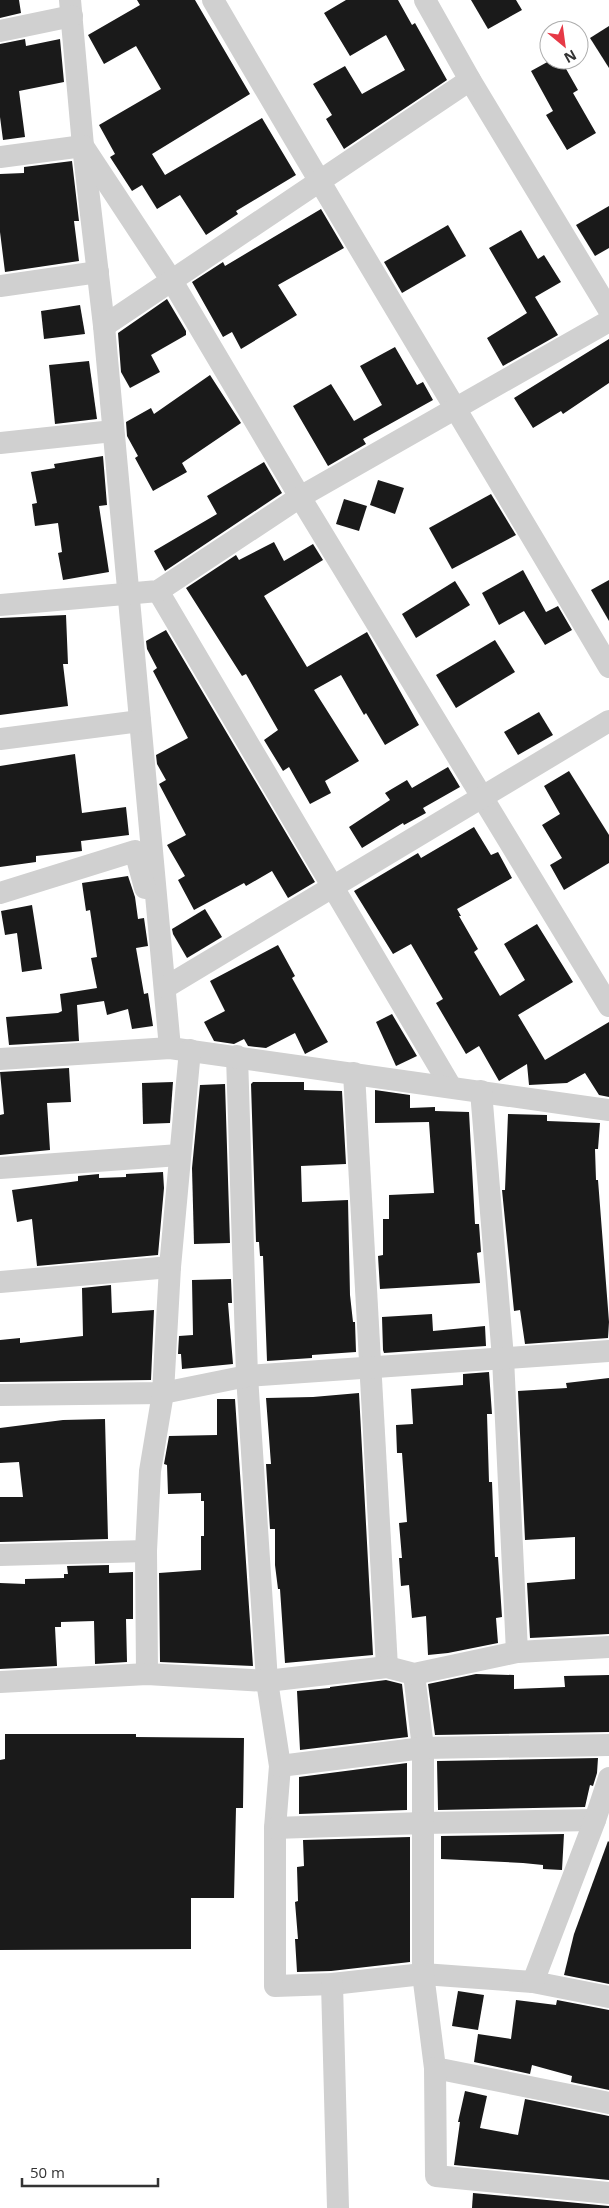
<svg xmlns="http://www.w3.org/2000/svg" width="609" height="2208" font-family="'Open Sans',sans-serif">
  <rect width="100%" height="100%" fill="#fff"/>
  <g fill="#1a1a1a">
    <polygon points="0,0 19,0 21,13 0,18"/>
    <polygon points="137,0 195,0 250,94 152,154 165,175 262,118 296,175 236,211 238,214 206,235 180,195 157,209 142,185 132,191 110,157 115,154 99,125 161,89 136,46 104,64 88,35 140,5"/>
    <polygon points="346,0 398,0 412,25 415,23 447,80 344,149 326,119 332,115 313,84 345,66 362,94 405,70 386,35 350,56 324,13"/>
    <polygon points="471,0 516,0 522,10 488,29"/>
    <polygon points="609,26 609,68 590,38"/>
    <polygon points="25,39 26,46 60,39 64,82 19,91 25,137 3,140 0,117 0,44"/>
    <polygon points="551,60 561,60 578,90 573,93 596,133 567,150 546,115 553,111 531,71"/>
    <polygon points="72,161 79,221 74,221 79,261 5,272 0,232 0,174 24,173 24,167"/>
    <polygon points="609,206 609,248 595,256 576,225"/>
    <polygon points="321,209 344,248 278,285 297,315 241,349 232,332 223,337 192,282 223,262 225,266"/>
    <polygon points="448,225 466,256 402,293 384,262"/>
    <polygon points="521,230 538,259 544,255 561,282 535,297 558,335 503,366 487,338 527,313 489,248"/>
    <polygon points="167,299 186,331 186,335 151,355 160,372 130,388 121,372 118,333"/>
    <polygon points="80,305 85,334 44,339 41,311"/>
    <polygon points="609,339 609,383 563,414 561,411 533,428 514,398"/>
    <polygon points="395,347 417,385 423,382 433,400 363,439 366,444 328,466 293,406 331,384 354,421 382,405 360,366"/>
    <polygon points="89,361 97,419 55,424 49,365"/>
    <polygon points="210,375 241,423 182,463 187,472 153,491 135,458 138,456 127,436 126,422 151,408 154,414"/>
    <polygon points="103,456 107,505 99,506 109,572 63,580 58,553 62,552 58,523 35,526 32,504 37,503 31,472 55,468 54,464"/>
    <polygon points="264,462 282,493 165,571 154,551 217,514 207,496"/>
    <polygon points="378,480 404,488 395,514 370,505"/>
    <polygon points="491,494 516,535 452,569 429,528"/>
    <polygon points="344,499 367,506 359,531 336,524"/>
    <polygon points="274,542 284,561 313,544 323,560 264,596 307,667 367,632 419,725 385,745 366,713 364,715 341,675 314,690 359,761 325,781 331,793 310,804 289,767 283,771 264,740 278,730 246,674 242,676 186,588 236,555 239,560"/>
    <polygon points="523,570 546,612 558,606 572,630 545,645 524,611 499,625 482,593"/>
    <polygon points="609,580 609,621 591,590"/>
    <polygon points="455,581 470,605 416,638 402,614"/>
    <polygon points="66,615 68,664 63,664 68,706 0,715 0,618"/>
    <polygon points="166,630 315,882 288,898 272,871 246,886 244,883 194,910 178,880 185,876 167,845 186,835 159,784 166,780 157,764 156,755 188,738 153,671 157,668 147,649 146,641"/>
    <polygon points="495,640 515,672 456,708 436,675"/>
    <polygon points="539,712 553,735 518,755 504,732"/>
    <polygon points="75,754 82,813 126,807 129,835 81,841 82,851 36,856 36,862 0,867 0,766"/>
    <polygon points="448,767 460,787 423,808 426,813 404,825 403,823 362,848 349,827 390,800 385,793 407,780 412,788"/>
    <polygon points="569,771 609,835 609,863 564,890 550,865 562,858 542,825 560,814 544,786"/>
    <polygon points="474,827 491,855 498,852 512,878 457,909 461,916 459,916 478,949 474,952 500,996 525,980 504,944 537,924 573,982 518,1015 545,1060 609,1022 609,1097 599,1095 585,1073 567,1083 529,1085 527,1064 499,1081 479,1046 466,1054 436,1003 443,999 411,944 393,954 354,891 418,853 421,858"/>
    <polygon points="128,876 135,897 138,919 144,918 148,946 136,948 144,994 148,993 153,1026 132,1029 128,1009 107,1015 104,1001 77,1005 79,1041 9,1045 6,1017 58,1013 62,1011 60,994 97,988 91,958 97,957 90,910 86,911 82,883"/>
    <polygon points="32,905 42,969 22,972 17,933 5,935 1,911"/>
    <polygon points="205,909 222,937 187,958 173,934 172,929"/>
    <polygon points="278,945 295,976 292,978 328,1042 305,1054 295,1033 266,1048 248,1046 244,1039 234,1044 214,1041 204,1022 225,1011 210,981"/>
    <polygon points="392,1014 417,1056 396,1066 376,1022"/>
    <polygon points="69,1068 71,1102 47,1103 50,1150 0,1155 0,1115 4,1114 0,1072"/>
    <polygon points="173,1082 170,1123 143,1124 142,1083"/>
    <polygon points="253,1082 304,1082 304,1090 342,1091 346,1164 301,1166 302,1202 348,1200 350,1295 353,1322 355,1322 356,1352 312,1355 312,1358 267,1361 263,1256 260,1256 259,1242 256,1242 251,1084"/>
    <polygon points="225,1084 230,1243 194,1244 192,1168 200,1085"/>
    <polygon points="375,1090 410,1095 410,1108 435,1107 435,1111 469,1112 475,1224 479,1224 481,1252 477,1253 480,1283 380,1289 378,1256 383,1255 383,1219 389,1219 389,1195 434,1193 429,1122 375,1123"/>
    <polygon points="508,1114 547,1115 547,1121 600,1123 598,1149 595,1149 596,1180 598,1180 609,1322 608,1338 525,1344 520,1310 514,1311 502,1190 505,1190"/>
    <polygon points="163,1172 164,1188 158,1255 37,1266 32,1219 17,1222 12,1190 78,1181 78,1176 99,1174 99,1178 126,1177 126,1174"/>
    <polygon points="231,1279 232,1303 228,1303 233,1364 182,1369 181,1354 178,1354 179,1336 193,1335 192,1280"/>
    <polygon points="111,1285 112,1313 154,1310 151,1380 0,1382 0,1340 20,1338 20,1343 83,1336 82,1288"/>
    <polygon points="432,1314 433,1331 485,1326 486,1346 384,1353 383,1350 382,1317"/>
    <polygon points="489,1372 492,1414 487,1414 489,1482 492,1482 495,1557 498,1557 502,1617 496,1618 498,1643 448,1653 428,1655 426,1616 412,1618 409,1585 401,1586 399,1558 402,1558 399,1523 407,1522 402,1453 397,1453 396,1425 413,1424 411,1389 463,1385 463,1374"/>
    <polygon points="609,1378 609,1634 530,1638 527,1583 575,1579 575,1537 525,1540 518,1391 567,1388 566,1383"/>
    <polygon points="359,1393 373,1655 285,1663 280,1589 278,1589 275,1565 275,1529 270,1529 266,1464 271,1464 266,1398 313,1397"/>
    <polygon points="217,1399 235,1399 253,1666 160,1662 159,1573 201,1570 201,1536 204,1536 204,1501 201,1501 201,1493 168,1494 167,1465 164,1464 169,1436 217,1435"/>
    <polygon points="105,1419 108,1539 0,1542 0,1497 23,1497 19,1462 0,1463 0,1428 63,1420"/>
    <polygon points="109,1565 109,1573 133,1572 133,1619 126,1619 127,1662 95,1664 94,1621 61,1622 61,1627 55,1627 57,1666 0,1669 0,1583 25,1584 25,1579 64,1578 64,1574 68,1574 67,1566"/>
    <polygon points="476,1674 514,1675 514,1689 565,1687 564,1676 609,1675 609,1732 435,1735 428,1684"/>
    <polygon points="386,1680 402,1684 408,1737 300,1750 297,1691 330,1688 330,1687"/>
    <polygon points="5,1734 136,1734 136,1737 244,1738 243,1808 236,1808 234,1898 191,1898 191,1949 0,1950 0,1760 5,1759"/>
    <polygon points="598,1758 597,1773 593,1786 590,1785 585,1807 438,1810 437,1761"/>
    <polygon points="407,1763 407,1810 299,1814 299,1777"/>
    <polygon points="564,1834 562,1870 543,1869 543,1865 523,1863 441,1859 441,1836"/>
    <polygon points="410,1837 410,1962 331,1971 297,1972 295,1939 298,1939 295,1902 298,1901 297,1867 304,1866 303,1840"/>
    <polygon points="608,1841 609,1842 609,1984 564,1975 574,1934"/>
    <polygon points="458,1991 484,1995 478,2030 452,2026"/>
    <polygon points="516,2000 556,2005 557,2000 609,2010 609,2090 571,2082 572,2076 532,2065 530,2074 474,2062 478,2034 511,2039"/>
    <polygon points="465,2091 487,2096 480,2128 518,2135 525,2099 609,2116 609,2180 454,2165 460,2122 458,2122"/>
    <polygon points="473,2193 609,2206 609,2208 472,2208"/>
  </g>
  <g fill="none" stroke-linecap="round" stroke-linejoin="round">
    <g stroke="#d0d0d0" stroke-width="22">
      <polyline points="70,0 83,146 104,326 170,1048"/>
      <path d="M213 0C343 224 478 444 609 667"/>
      <polyline points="425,0 470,80 609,310"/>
      <polyline points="0,31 72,16"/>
      <polyline points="0,157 83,146 172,281 300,497 609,1006"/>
      <polyline points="0,286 98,272"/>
      <polyline points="104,326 470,80"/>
      <polyline points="0,443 113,431"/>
      <polyline points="158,591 451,1087"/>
      <polyline points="0,605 158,591 300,497 609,321"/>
      <polyline points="0,739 140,721"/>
      <polyline points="0,893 135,851 145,888"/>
      <polyline points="166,987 609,721"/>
      <polyline points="237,1056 247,1376 267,1681 280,1766 275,1828 275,1986 332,1984 423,1974 533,1982 609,1997"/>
      <polyline points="0,1059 170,1048 609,1110"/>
      <polyline points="354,1073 387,1667"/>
      <polyline points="481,1091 503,1358 517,1652"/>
      <polyline points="0,1168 179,1155"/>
      <polyline points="0,1282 170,1267"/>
      <polyline points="0,1395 163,1393 247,1376 609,1351"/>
      <polyline points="0,1555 146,1551"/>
      <polyline points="147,1674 146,1551 150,1471 163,1393 170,1267 190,1050"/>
      <polyline points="414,1674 423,1748 423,1823 595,1820"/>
      <polyline points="0,1682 147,1674 267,1681 387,1667 414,1674 517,1652 609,1647"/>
      <polyline points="280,1766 423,1748 609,1745"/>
      <polyline points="275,1828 423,1823 423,1974 435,2068 609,2103"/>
      <polyline points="533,1982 595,1820 609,1778"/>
      <polyline points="332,1984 338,2208"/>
      <polyline points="435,2068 436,2176 609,2193"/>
    </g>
  </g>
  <g transform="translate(564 45) rotate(151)"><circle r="24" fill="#ffffff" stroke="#adadad"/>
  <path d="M0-4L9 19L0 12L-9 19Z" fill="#e63946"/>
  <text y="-8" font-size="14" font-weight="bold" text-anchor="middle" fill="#333333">N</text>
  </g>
  <path d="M22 2178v8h136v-8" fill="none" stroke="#333333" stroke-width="2.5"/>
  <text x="30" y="2178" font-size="15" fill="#333333" stroke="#ffffff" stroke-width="4" paint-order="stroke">50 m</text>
</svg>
